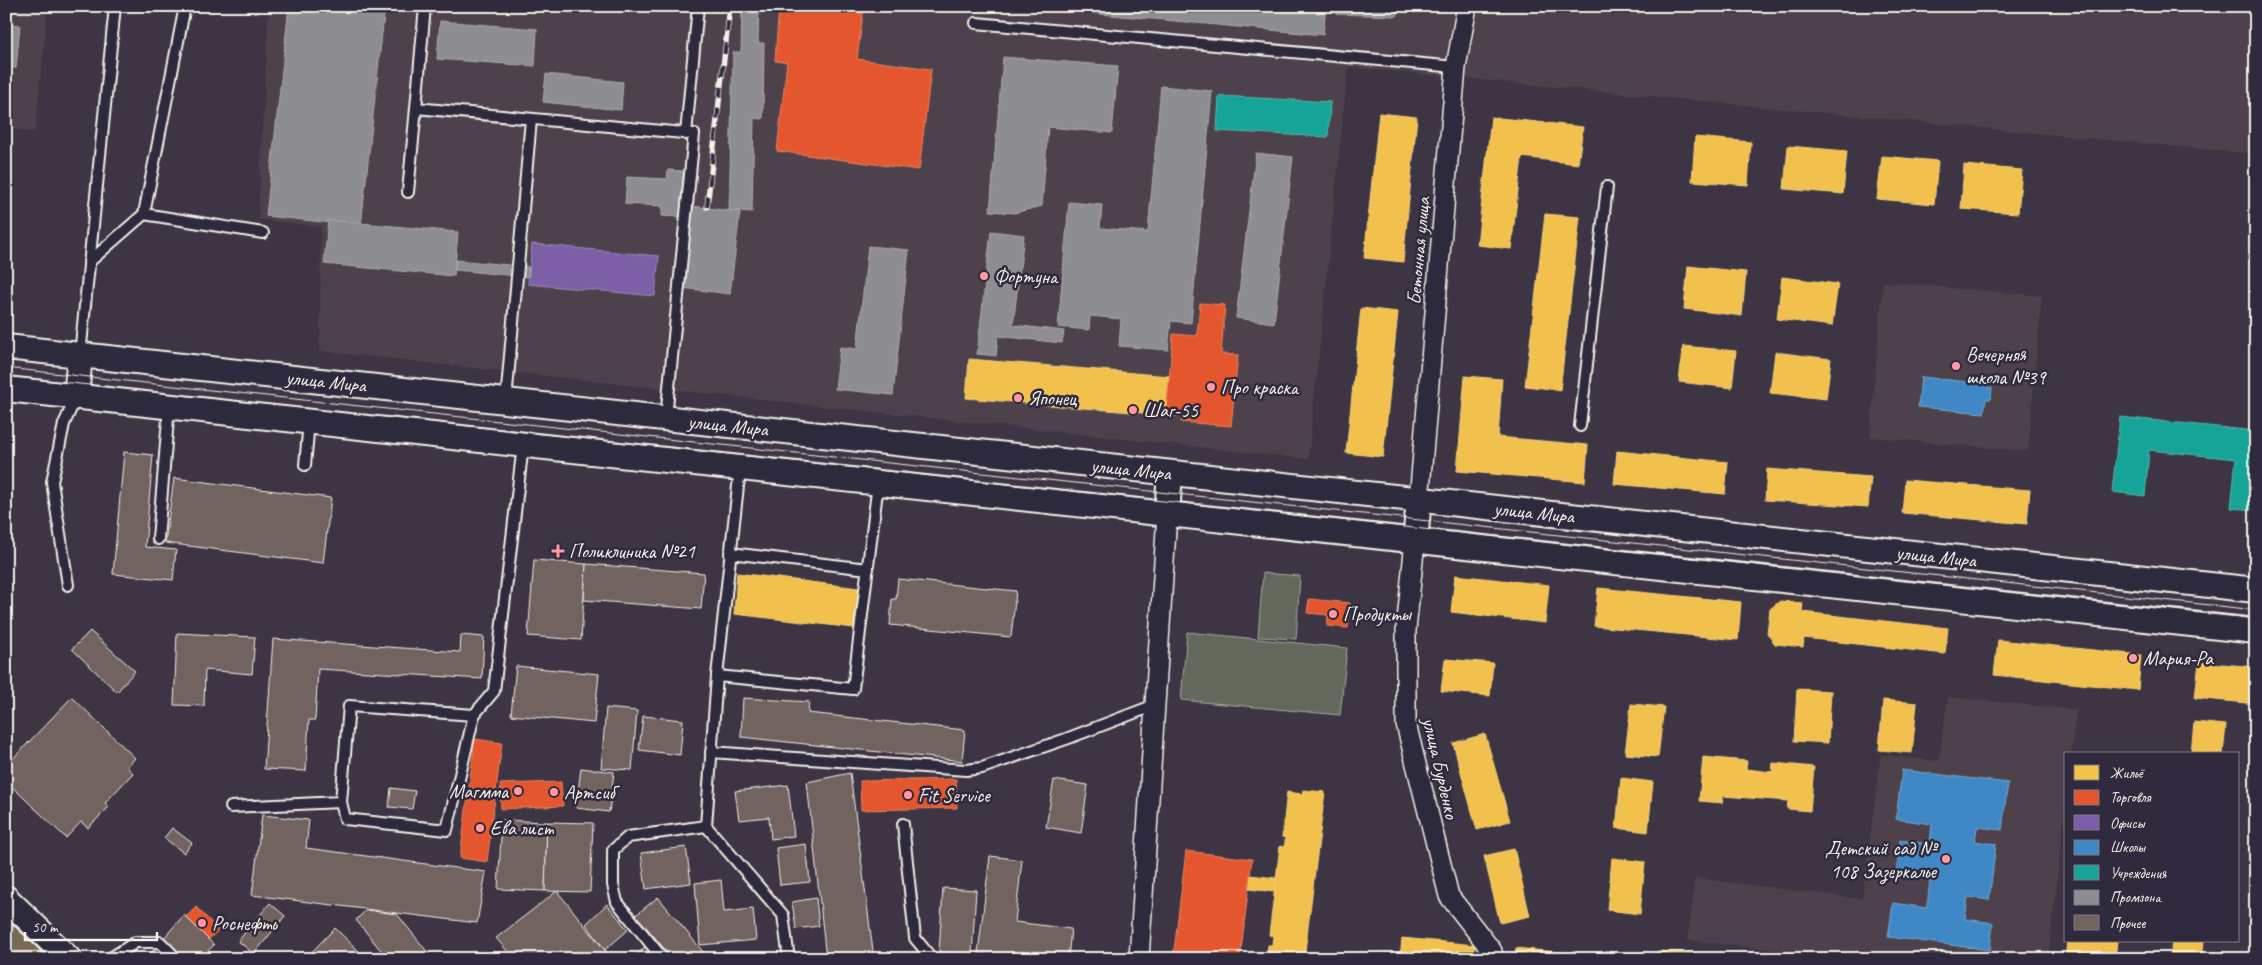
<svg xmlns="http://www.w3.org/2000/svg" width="2262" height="965" font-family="Caveat,sans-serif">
  <rect width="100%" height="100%" fill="#3d3544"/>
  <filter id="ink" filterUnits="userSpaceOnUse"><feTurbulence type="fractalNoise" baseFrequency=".02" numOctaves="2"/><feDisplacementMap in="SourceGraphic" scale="10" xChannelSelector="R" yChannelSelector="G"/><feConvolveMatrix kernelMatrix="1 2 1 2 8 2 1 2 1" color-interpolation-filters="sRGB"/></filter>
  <g filter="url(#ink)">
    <g fill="#4d434c">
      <polygon points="6,6 48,6 35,132 6,128"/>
      <polygon points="269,6 2256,6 2256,154 1348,67 1308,459 320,351 321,227 258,219"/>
      <polygon points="1883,282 2042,296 2028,451 1870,437"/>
      <polygon points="1948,697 2076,710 2071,754 2066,754 2066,801 2048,959 1854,959 1688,940 1695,878 1862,899 1881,755 1939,761"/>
    </g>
    <g fill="#62685b" stroke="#abaca2">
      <polygon points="1263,573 1300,576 1296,639 1258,637"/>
      <polygon points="1187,632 1347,648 1340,715 1181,700"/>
    </g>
    <g fill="#f2c14e" stroke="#f3cf7c">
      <polygon points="1379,113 1417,117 1403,262 1364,258"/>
      <polygon points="1491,117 1583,127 1578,164 1522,157 1511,249 1477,245"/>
      <polygon points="1695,137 1751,142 1748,185 1692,181"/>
      <polygon points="1788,146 1847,151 1843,194 1784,189"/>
      <polygon points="1882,156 1938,161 1934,204 1877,199"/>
      <polygon points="1964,165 2022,170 2018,213 1961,209"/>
      <polygon points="1545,214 1580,217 1560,390 1525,386"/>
      <polygon points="1688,266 1746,272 1742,316 1684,309"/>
      <polygon points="1782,277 1838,284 1832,326 1777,319"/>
      <polygon points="1361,308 1398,312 1383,457 1346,453"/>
      <polygon points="1683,346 1736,351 1732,388 1679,382"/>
      <polygon points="1775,352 1831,359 1826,399 1770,393"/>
      <polygon points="969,359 1169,376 1166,415 966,398"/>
      <polygon points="1465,376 1502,379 1498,437 1588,445 1585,482 1457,471"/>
      <polygon points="1617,451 1728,462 1725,494 1614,484"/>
      <polygon points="1767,469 1871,477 1868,507 1765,500"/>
      <polygon points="1905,480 2030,490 2027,524 1902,513"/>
      <polygon points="737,573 859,588 854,628 734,614"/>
      <polygon points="1455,575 1549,585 1545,623 1451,612"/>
      <polygon points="1598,588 1741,602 1738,640 1594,626"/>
      <polygon points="1780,601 1803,603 1802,612 1948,628 1945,654 1804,638 1803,647 1775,644 1767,633 1770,609"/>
      <polygon points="1998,640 2141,655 2138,690 1994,675"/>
      <polygon points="1445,659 1493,663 1490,696 1441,691"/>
      <polygon points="2199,662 2256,667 2256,704 2195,698"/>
      <polygon points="1797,689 1831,691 1828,743 1794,741"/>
      <polygon points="1883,700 1917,703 1912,753 1879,750"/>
      <polygon points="1631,704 1664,707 1658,757 1625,754"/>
      <polygon points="2194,722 2226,725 2223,754 2191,754"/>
      <polygon points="1485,734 1510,821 1477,830 1453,743"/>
      <polygon points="1703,757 1747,761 1746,769 1772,772 1773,763 1814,767 1810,811 1787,809 1788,801 1723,796 1723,803 1699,801"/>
      <polygon points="1621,778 1653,782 1648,832 1616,828"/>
      <polygon points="1303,790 1325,792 1304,959 1266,959 1268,945 1272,945 1273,936 1269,935 1280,846 1284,847 1285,842 1285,838 1282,837 1287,792 1302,794"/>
      <polygon points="1514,849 1530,916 1500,923 1484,856"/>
      <polygon points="1612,858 1645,862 1640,914 1607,910"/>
      <polygon points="1250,875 1276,878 1275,892 1249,889"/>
      <polygon points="1402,938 1475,945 1474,959 1400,959"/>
      <polygon points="2067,941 2117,941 2115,959 2065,959"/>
      <polygon points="2172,941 2204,941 2202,959 2170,959"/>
      <polygon points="1516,948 1613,958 1613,959 1514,959"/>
      <polygon points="1658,951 1696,954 1695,959 1657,959"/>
    </g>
    <g fill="#e4572e" stroke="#e98566">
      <polygon points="779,6 864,6 857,59 931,69 919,170 777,151 787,62 775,61"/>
      <polygon points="1200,303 1225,305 1221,354 1238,355 1231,426 1181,422 1182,417 1166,415 1173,334 1197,336"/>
      <polygon points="1309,599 1350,603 1348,628 1327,626 1328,615 1307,613"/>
      <polygon points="475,739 502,743 487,862 460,858"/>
      <polygon points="956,779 957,808 861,810 860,781"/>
      <polygon points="561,782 563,806 501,809 500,784"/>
      <polygon points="1186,851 1252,859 1240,959 1173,959"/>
      <polygon points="196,907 219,930 208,940 186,917"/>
      <polygon points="978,953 1040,959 978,959"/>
    </g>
    <polygon fill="#7b5ea7" stroke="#9f8aba" points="532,244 659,256 655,296 528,284"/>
    <g fill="#3f88c5" stroke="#75a8d0">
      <polygon points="1921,377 1987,384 1987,387 1992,388 1991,399 1986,399 1984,413 1918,407"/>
      <polygon points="1902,770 2008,783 2002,830 1977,827 1975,841 1996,844 1989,900 1968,897 1965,919 1993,923 1990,950 1888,937 1893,903 1927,908 1930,878 1896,874 1900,840 1930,844 1932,824 1896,819"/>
    </g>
    <g fill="#17a398" stroke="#59bab0">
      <polygon points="1219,96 1330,102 1328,137 1217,131"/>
      <polygon points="2120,417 2256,431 2256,510 2231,508 2236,459 2149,450 2145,496 2112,492"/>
    </g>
    <g fill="#8d8d92" stroke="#acabac">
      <polygon points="289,6 385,6 361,226 266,216"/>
      <polygon points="742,6 759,6 758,43 764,43 763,119 754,118 752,212 729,210 733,52 741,52"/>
      <polygon points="1069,6 1326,6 1323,35 1069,11"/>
      <polygon points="1337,6 1398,6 1397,16 1336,14"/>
      <polygon points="440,21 537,29 535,66 437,59"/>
      <polygon points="6,24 20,25 16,68 6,67"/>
      <polygon points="1003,57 1118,66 1112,133 1048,127 1042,206 1014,213 990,211"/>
      <polygon points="546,74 623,82 621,110 543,102"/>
      <polygon points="1161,86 1212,91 1191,323 1171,321 1168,350 1119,346 1121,319 1090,316 1089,330 1058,327 1069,202 1102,205 1100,228 1148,232"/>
      <polygon points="1256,153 1293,157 1274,323 1236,318"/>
      <polygon points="668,170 683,171 680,217 662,216 662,206 625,204 627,177 667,179"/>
      <polygon points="692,206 740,212 730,294 682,288"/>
      <polygon points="328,220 458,232 454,276 324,264"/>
      <polygon points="991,231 1024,235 1013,325 1064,331 1062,343 998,336 996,356 977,354"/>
      <polygon points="868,246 909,250 893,395 835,389 840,347 857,349"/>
      <polygon points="456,260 529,267 528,277 455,270"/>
    </g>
    <g fill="#736360" stroke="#f4f1e8">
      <polygon points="124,452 153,455 145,547 176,550 173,580 113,574"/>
      <polygon points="174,478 331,498 323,563 165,543"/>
      <polygon points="534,560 586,564 581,640 528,636"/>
      <polygon points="586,564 704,573 701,609 584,600"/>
      <polygon points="898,579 1016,591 1011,637 890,625 892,599 896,599"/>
      <polygon points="90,631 135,671 117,692 72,649"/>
      <polygon points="177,633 255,637 252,674 205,670 204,706 174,705"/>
      <polygon points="461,635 484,637 482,679 318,669 315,720 309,720 306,771 264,769 273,639 460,652"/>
      <polygon points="516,666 599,674 594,723 511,715"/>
      <polygon points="72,697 135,758 127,767 133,773 105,803 109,807 88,828 81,822 66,838 6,781 6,766"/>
      <polygon points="743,698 809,702 808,713 965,730 962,761 741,737"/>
      <polygon points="606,708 637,711 632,770 601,768"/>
      <polygon points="643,716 683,720 680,755 639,750"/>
      <polygon points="581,768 614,772 609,812 576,808"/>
      <polygon points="850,773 874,959 826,959 807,782"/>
      <polygon points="1054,780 1088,785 1081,833 1046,827"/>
      <polygon points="788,785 794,836 771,839 769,817 739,820 735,791"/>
      <polygon points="391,788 415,791 412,809 389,807"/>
      <polygon points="262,815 309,820 306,848 486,872 477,923 252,895"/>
      <polygon points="502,820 547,822 545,891 498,889"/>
      <polygon points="547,822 593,823 590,892 545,891"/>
      <polygon points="172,828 192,843 184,853 164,838"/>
      <polygon points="806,844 810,882 780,885 776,848"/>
      <polygon points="686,847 691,883 646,889 641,853"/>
      <polygon points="990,856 1022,860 1015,922 1071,929 1068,959 1040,959 978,953"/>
      <polygon points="721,880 724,912 753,909 756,940 700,945 695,883"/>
      <polygon points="943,888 976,890 972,954 939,952"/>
      <polygon points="557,891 612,959 514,959 496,938"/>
      <polygon points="658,897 709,959 673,959 636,915"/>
      <polygon points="816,898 819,926 796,929 792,902"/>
      <polygon points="270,903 285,916 254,954 238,941"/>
      <polygon points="607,904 628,930 605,950 586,924"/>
      <polygon points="366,910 397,914 433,959 388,959 356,920"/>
      <polygon points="184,915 214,945 200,959 152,959 149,955"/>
      <polygon points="335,928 367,959 305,959"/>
      <polygon points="646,946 656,959 632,959"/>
    </g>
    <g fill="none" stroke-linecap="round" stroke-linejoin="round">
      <g stroke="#f4f1e8" stroke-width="14">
        <g id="service">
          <polyline points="425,6 416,108 694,134 666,418"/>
          <polyline points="976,23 1456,67"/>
          <polyline points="686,134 698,6"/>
          <polyline points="408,192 416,108"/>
          <polyline points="144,214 263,233"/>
          <polyline points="89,262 144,214 185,6"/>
          <polyline points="80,355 115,6"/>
          <polyline points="506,401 531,119"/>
          <polyline points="1580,426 1607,187"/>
          <polyline points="305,465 309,422"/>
          <polyline points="740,468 717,676 853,689 878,483"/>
          <polyline points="158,539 169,407"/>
          <polyline points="730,553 868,569"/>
          <polyline points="68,585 52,482 64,424 76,397"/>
          <polyline points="711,752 966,770 982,768 1066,739 1155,705"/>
          <polyline points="341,802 345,819 447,830 474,715"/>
          <polyline points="231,807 341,802 349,706 474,715 494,691 523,445"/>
          <polyline points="903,824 915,938 932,959"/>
          <polyline points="706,826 783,915 789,959"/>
          <polyline points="109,959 136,942 160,942 177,959"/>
          <polyline points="663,959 617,902 613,885 613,850 628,837 706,826 717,676"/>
        </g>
      </g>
      <g stroke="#f4f1e8" stroke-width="22">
        <g id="minor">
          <polyline points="1419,500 1456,67 1467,6"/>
          <polyline points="1415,541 1406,630 1406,724 1449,896 1492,951 1493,959"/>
          <polyline points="1139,959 1167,514"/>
        </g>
      </g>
      <g stroke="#f4f1e8" stroke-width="28">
        <g id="tertiary">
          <polyline points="6,347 2256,590"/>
          <polyline points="6,389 2256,631"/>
          <polyline points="76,397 80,355"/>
          <polyline points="1167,514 1170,473"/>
          <polyline points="1415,541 1419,500"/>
          <polyline points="6,898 69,959"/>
        </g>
      </g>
      <g stroke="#f4f1e8" stroke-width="31">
        <polyline id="primary" points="6,938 28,959"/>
      </g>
      <use href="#service" stroke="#2f2a3d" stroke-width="10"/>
      <use href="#minor" stroke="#2f2a3d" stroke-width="19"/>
      <use href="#tertiary" stroke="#2f2a3d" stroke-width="24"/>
      <use href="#primary" stroke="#776954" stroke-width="28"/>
      <g stroke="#f4f1e8" stroke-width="1">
        <polyline points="6,368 2256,610"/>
        <polyline points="6,376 2256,619"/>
      </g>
      <g stroke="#f4f1e8" stroke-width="5.5">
        <polyline id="rail" points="707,207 730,6"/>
      </g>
      <use href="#rail" stroke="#2f2a3d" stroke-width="4" stroke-dasharray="11" stroke-linecap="butt"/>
    </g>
  </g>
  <g fill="#ff9aa2" stroke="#2f2a3d" stroke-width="2">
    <circle cx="984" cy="276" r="5"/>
    <circle cx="1956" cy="366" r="5"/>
    <circle cx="1211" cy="387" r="5"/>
    <circle cx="1018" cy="398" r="5"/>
    <circle cx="1133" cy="410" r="5"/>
    <path d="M555.5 543.5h5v5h5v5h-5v5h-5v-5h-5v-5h5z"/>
    <circle cx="1333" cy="614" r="5"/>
    <circle cx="2133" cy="658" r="5"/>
    <circle cx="518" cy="791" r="5"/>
    <circle cx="554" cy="792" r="5"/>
    <circle cx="908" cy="795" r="5"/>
    <circle cx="480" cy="828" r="5"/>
    <circle cx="1946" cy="859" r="5"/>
    <circle cx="202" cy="923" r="5"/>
  </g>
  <g text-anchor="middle" stroke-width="5" stroke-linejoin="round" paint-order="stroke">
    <g font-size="20" fill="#f4f1e8" stroke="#2f2a3d">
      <text transform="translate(1418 251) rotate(-85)" y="7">Бетонная улица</text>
      <text transform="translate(326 381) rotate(6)" y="7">улица Мира</text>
      <text transform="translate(728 425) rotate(6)" y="7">улица Мира</text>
      <text transform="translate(1131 469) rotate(6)" y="7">улица Мира</text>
      <text transform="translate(1534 512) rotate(6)" y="7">улица Мира</text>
      <text transform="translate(1936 556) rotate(6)" y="7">улица Мира</text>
      <text transform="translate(1441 768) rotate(77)" y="7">улица Бурденко</text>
    </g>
    <g font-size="20" fill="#f4f1e8" stroke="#2f2a3d" text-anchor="start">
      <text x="994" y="283">Фортуна</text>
      <text x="1966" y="361">Вечерняя<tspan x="1966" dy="23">школа №39</tspan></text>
      <text x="1221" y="394">Про краска</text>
      <text x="1028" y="405">Японец</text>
      <text x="1143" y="417">Шаг-55</text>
      <text x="569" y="558">Поликлиника №21</text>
      <text x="1343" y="621">Продукты</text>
      <text x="2143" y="665">Мария-Ра</text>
      <text x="508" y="798" text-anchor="end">Магмма</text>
      <text x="564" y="799">Артсиб</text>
      <text x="918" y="802">Fit Service</text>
      <text x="490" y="835">Ева лист</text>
      <text x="1936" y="855" text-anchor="end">Детский сад №<tspan x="1936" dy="23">108 Зазеркалье</tspan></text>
      <text x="212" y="930">Роснефть</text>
    </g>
  </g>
  <rect width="2262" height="965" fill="none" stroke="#2f2a3d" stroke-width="25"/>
  <rect x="12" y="12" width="2237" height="940" fill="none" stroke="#f4f1e8" stroke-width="2" filter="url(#ink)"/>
  <rect x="2064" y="752" width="175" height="190" fill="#2f2a3d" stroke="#7e7a81"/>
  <rect x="2074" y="765" width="25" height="15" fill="#f2c14e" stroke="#7e7a81"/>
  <text x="2110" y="778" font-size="15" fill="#f4f1e8">Жильё</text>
  <rect x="2074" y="790" width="25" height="15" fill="#e4572e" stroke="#7e7a81"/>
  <text x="2110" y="802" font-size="15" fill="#f4f1e8">Торговля</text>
  <rect x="2074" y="815" width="25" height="15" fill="#7b5ea7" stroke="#7e7a81"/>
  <text x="2110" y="828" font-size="15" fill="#f4f1e8">Офисы</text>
  <rect x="2074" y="840" width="25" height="15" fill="#3f88c5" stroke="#7e7a81"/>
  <text x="2110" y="852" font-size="15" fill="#f4f1e8">Школы</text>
  <rect x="2074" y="865" width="25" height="15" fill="#17a398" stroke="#7e7a81"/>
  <text x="2110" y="878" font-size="15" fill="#f4f1e8">Учреждения</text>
  <rect x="2074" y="890" width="25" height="15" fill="#8d8d92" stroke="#7e7a81"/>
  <text x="2110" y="902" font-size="15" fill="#f4f1e8">Промзона</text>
  <rect x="2074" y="915" width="25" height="15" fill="#736360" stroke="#7e7a81"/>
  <text x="2110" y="928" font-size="15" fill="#f4f1e8">Прочее</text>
  <path d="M25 932v8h132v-8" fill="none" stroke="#f4f1e8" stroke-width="2.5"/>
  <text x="32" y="932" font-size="15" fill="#f4f1e8" stroke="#2f2a3d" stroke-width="4" paint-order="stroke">50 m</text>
</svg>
